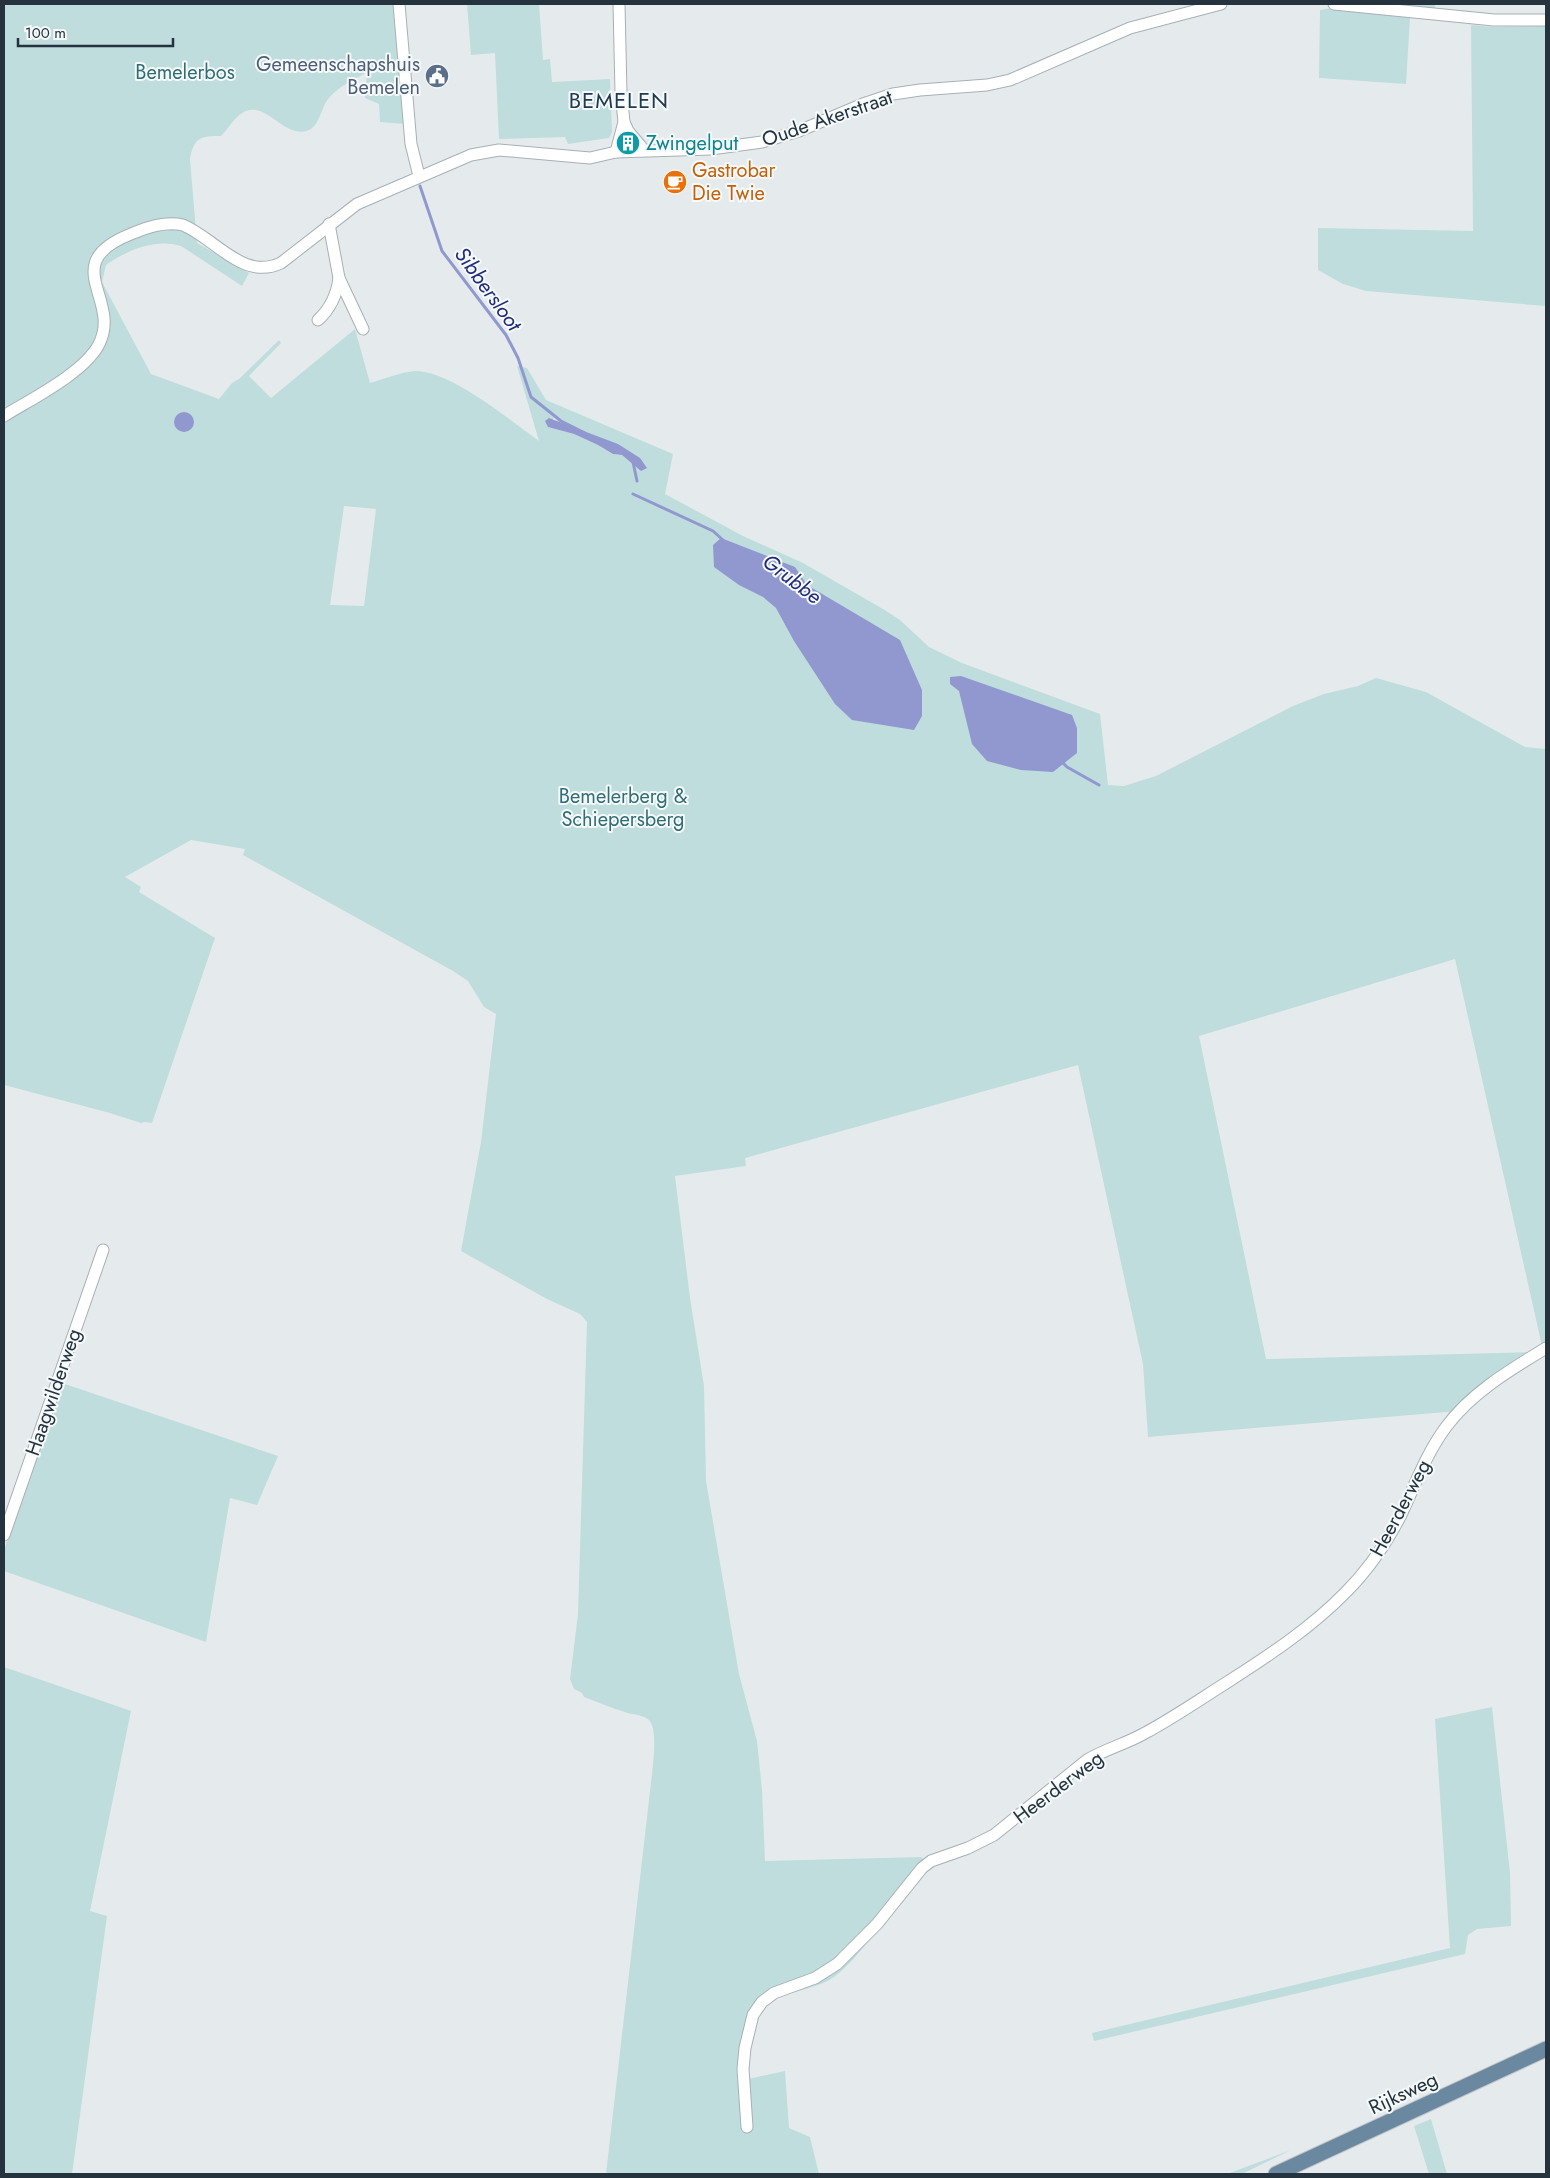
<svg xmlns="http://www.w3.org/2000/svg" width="1550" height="2178" font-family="Jost,sans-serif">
  <rect width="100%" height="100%" fill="#e5ebed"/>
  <g fill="#bfdddd" fill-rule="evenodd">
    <path d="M4 4H394L405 124 380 122 379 104 365 98 367 72C354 80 339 86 329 98 321 107 320 125 309 130 285 141 265 98 242 113 234 118 228 129 221 136 201 136 194 137 190 159L197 243 249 273 242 286 181 246C156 238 127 250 106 265L102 282 151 374 219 399 232 383 239 379 279 340 281 343 249 376 271 398 355 329 370 383C384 379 401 372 415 371 452 371 509 420 539 441L517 366 527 368 546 400 673 454 665 494 743 536 803 563 883 609 900 620 929 647 962 663 1100 714 1108 785 1124 786 1156 776 1293 706 1324 694 1358 686 1376 678 1426 692 1525 747 1546 749V1343L1542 1346 1455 959 1199 1036 1266 1359 1533 1352 1458 1411 1148 1437 1143 1364 1078 1065 745 1158 746 1166 675 1176 690 1298 704 1386 706 1481 739 1674 757 1741 762 1790 765 1861 921 1857 931 1867C911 1891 891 1914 871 1938 860 1951 848 1967 834 1977 817 1990 775 1993 764 2005 746 2025 748 2055 748 2079L785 2071 789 2128 810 2137 819 2174H606L653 1765C654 1754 657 1726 648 1719 641 1714 632 1715 625 1712 611 1708 598 1702 584 1697L582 1693 574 1689 570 1679 578 1614 587 1322 580 1314 547 1299 461 1251 481 1142 496 1014 484 1007 468 981 453 971 243 855 245 849 191 840 125 877 141 887 139 892 215 938 152 1123 144 1122 141 1123 110 1113 4 1085ZM554 418 561 424 644 464 641 470 622 455 613 454 598 445 574 434 548 427ZM344 506 376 509 364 606 330 605Z"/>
    <polygon points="467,4 539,4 543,60 550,59 552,82 610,79 612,132 609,138 568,144 565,137 499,139 495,53 471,55"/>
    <polygon points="1389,4 1435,4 1435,9"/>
    <polygon points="1331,8 1410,18 1406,84 1319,78 1320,10"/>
    <polygon points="1471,25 1494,27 1546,26 1546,306 1366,291 1343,284 1318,270 1318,228 1473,231"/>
    <polygon points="62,1383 278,1456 257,1505 230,1498 206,1642 4,1571 4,1550"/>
    <polygon points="4,1667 131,1711 90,1911 107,1916 72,2174 4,2174"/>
    <polygon points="1492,1707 1510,1873 1511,1926 1477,1929 1468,1935 1465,1954 1094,2041 1092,2033 1450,1948 1435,1719"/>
    <polygon points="1431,2119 1447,2174 1429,2174 1414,2126"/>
    <polygon points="1291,2150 1242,2174 1227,2174"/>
  </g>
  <g fill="#9098cf">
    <circle cx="184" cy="422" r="10"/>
    <polygon points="549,418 618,444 640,458 647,468 641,471 622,455 613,454 598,445 574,434 548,427 545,421"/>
    <polygon points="721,538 795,567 807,585 900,640 922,690 922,716 914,730 852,720 835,704 794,641 776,608 763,597 739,585 714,567 713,545"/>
    <polygon points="961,676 1072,715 1077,728 1077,753 1053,772 1021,770 987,761 972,744 959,691 950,684 950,677"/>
  </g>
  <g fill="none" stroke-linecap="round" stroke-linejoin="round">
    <g stroke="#9098cf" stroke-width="3">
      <polyline points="420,186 442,251 506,335 518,358 531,397 561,421 585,433"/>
      <polyline points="633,462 637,481"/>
      <polyline points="633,494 713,531 723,540"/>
      <polyline points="1062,762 1067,767 1099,785"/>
    </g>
    <g stroke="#a7b0b5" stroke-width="13">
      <g id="minor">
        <polyline points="399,4 411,144 419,176"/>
        <polyline points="619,4 621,93 624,122 628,131 644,150"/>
        <polyline points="1334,4 1494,20 1546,20"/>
        <polyline points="616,152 624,122"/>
        <polyline points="329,224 339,278 363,329"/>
        <path d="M318 320C330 309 337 294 339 278"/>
        <path d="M4 416C31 399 82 374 98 346 124 300 55 264 131 234 148 227 165 221 183 225 216 239 243 281 281 263L357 204 471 155 499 150 590 158 616 152 711 149 762 142 799 131 863 104 893 94 920 90 987 85 1010 80 1130 28 1221 4"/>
        <polyline points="4,1535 103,1250"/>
        <path d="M747 2127 743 2069 745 2048 753 2015 762 2002 774 1993 815 1978 837 1964 877 1924 922 1868 931 1861 968 1848 994 1835 1087 1760C1105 1749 1126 1744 1145 1733 1173 1718 1199 1700 1226 1683 1268 1656 1311 1628 1346 1592 1368 1570 1387 1542 1401 1515 1415 1485 1426 1454 1446 1427 1471 1393 1510 1370 1546 1348"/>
      </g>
    </g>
    <g stroke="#c2c6c9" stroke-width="17">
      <polyline id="major" points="1276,2174 1546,2049"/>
    </g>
    <use href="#minor" stroke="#fff" stroke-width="11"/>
    <use href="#major" stroke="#6b88a1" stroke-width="15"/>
  </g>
  <defs>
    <g id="civic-disc" transform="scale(1.25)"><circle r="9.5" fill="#5c6f8a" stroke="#f5f9fa"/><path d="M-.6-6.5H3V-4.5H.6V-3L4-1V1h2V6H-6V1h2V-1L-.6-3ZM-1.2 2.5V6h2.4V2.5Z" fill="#fff"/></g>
    <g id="building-disc" transform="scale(1.25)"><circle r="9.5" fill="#0f9aa8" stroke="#f5f9fa"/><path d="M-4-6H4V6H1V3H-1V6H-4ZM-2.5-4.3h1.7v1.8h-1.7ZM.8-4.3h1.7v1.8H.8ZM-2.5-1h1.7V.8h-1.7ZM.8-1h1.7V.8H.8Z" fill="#fff"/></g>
    <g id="cafe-disc" transform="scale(1.25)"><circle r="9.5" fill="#e8710a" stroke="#f5f9fa"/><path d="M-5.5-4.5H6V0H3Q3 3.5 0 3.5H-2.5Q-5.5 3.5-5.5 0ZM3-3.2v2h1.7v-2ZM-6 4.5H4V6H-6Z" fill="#fff"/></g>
  </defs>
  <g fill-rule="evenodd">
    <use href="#civic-disc" x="437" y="76"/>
    <use href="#building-disc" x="628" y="143"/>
    <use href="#cafe-disc" x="675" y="182"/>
  </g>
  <g text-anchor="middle" stroke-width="4" stroke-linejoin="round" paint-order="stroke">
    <g font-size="20" fill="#4e5e75" stroke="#f5f9fa" text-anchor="end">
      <text x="420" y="71">Gemeenschapshuis<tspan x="420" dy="23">Bemelen</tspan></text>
    </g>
    <g font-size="20" fill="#306d74" stroke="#f5f9fa">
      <text x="185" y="79">Bemelerbos</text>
      <text x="623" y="803">Bemelerberg &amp;<tspan x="623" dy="23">Schiepersberg</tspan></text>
    </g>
    <g font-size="20" fill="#24333e" stroke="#f5f9fa">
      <text transform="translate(827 118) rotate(-19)" y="7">Oude Akerstraat</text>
      <text transform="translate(53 1392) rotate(-71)" y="7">Haagwilderweg</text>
      <text transform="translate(1400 1508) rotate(-62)" y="7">Heerderweg</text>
      <text transform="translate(1058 1787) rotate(-37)" y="7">Heerderweg</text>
      <text transform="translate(1403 2093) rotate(-25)" y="7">Rijksweg</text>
    </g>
    <g font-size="20" fill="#0d838f" stroke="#f5f9fa" text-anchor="start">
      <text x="646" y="150">Zwingelput</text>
    </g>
    <g font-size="20" fill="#c56008" stroke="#f5f9fa" text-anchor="start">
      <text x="692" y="177">Gastrobar<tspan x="692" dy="23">Die Twie</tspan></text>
    </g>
    <g font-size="21" font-style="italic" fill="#212b78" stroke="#f5f9fa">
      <text transform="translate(488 289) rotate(54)" y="7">Sibbersloot</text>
      <text transform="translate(792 579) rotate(37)" y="7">Grubbe</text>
    </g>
    <g font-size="22" letter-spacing="1" fill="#213a50" stroke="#f5f9fa">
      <text x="619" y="108">BEMELEN</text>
    </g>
  </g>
  <rect width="1550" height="2178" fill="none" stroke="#24333e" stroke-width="10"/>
  <path d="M18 38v8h155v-8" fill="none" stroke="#24333e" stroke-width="2.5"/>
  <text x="25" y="38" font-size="15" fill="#24333e" stroke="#f5f9fa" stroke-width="4" paint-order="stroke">100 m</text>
</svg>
